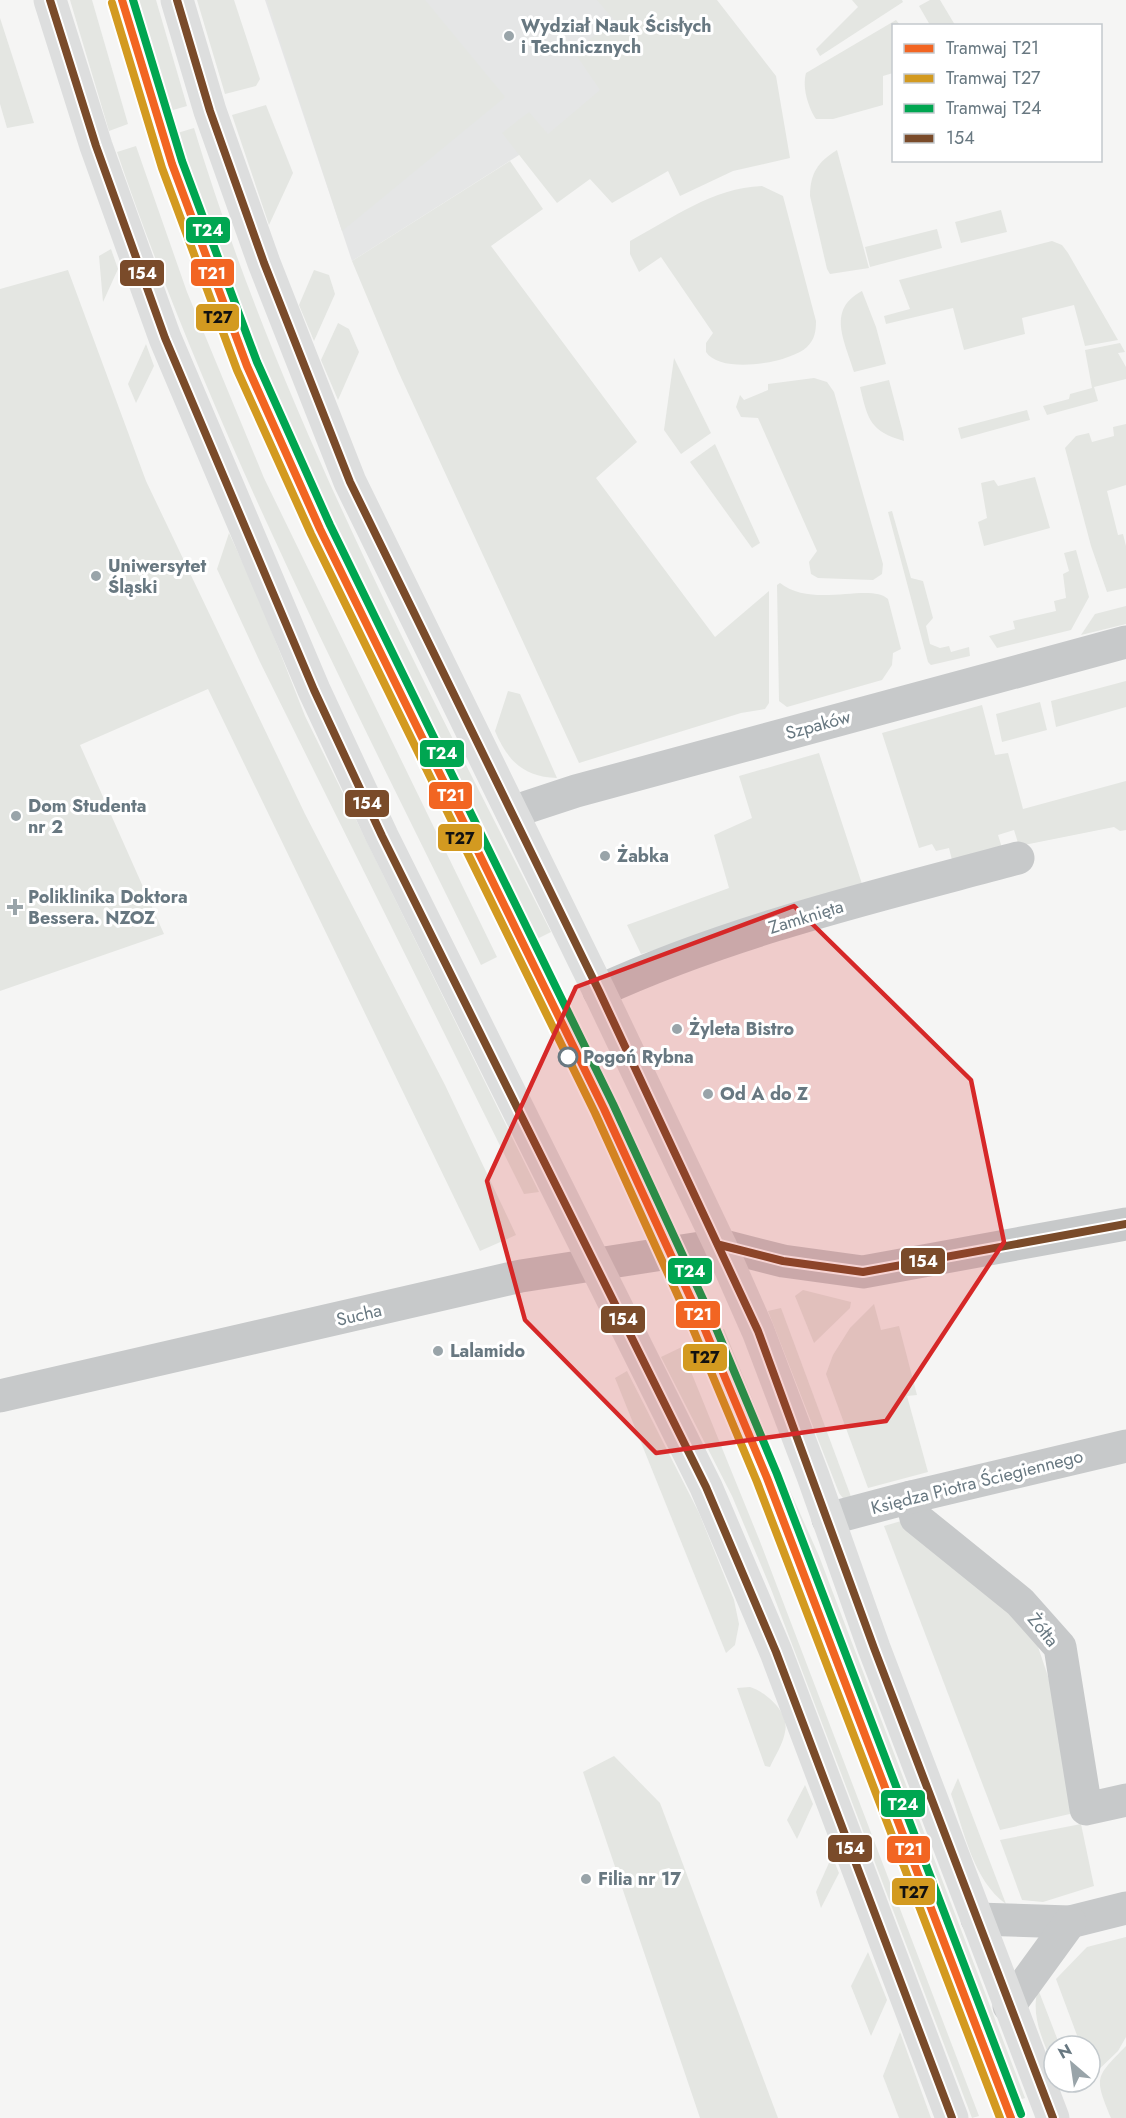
<svg xmlns="http://www.w3.org/2000/svg" width="1126" height="2118" font-family="Jost,sans-serif">
  <rect width="100%" height="100%" fill="#f5f5f4"/>
  <polygon fill="#e5e6e6" points="265,0 616,0 667,61 352,261"/>
  <g fill="#e4e6e2">
    <polygon points="70,0 92,0 128,124 109,131"/>
    <polygon points="133,0 156,0 187,106 166,112"/>
    <polygon points="197,0 234,0 260,79 256,86 225,94"/>
    <polygon points="267,0 425,0 505,97 342,231"/>
    <polygon points="597,0 717,0 776,76 790,158 733,171 680,196 668,171 612,203 590,179 557,203 502,133 529,112 548,134 600,90 574,52 614,20"/>
    <polygon points="852,0 902,0 903,2 820,56 816,49 858,7"/>
    <polygon points="930,0 940,0 955,25 930,25 919,6"/>
    <polygon points="0,18 34,123 7,128 0,104"/>
    <path d="M896 20 900 25 894 26 893 73 883 76V105L833 119H816C808 107 802 87 806 73Z"/>
    <polygon points="266,105 293,173 269,225 232,115"/>
    <path d="M194 128C279 409 419 672 551 932L535 940C402 678 266 414 174 134Z"/>
    <path d="M136 146 187 292 264 478 497 957 481 965C350 698 213 434 117 152Z"/>
    <path d="M837 150 869 268 830 274 827 269 810 196C810 173 818 162 837 150Z"/>
    <polygon points="510,161 543,209 491,246 637,442 596,478 715,637 769,591 769,703 765,709 741,713 579,763 398,371 352,261"/>
    <path d="M762 186 783 196 816 321C816 331 815 339 807 347 790 363 721 375 706 352V343L713 333 661 257 639 272 630 254V241C673 218 712 188 762 186Z"/>
    <polygon points="1001,210 1007,232 961,243 955,222"/>
    <polygon points="937,229 942,248 870,267 865,247"/>
    <polygon points="1052,241 1062,245 1068,253 1118,340 1085,346 1074,305 1022,318 1025,334 964,350 953,308 886,324 884,316 910,309 899,280"/>
    <polygon points="111,249 118,269 103,302 99,256"/>
    <polygon points="68,270 146,481 305,814 445,1085 516,1235 480,1251 208,689 80,745 164,934 0,991 0,289"/>
    <polygon points="314,270 329,275 335,294 314,341 299,305"/>
    <path d="M862 291 876 327 886 364 854 372C845 341 826 310 862 291Z"/>
    <polygon points="338,323 349,329 359,352 338,400 321,360"/>
    <polygon points="1120,343 1125,352 1118,353 1126,367 1126,379 1094,387 1098,401 1047,415 1043,406 1069,399 1070,394 1092,388 1085,350"/>
    <polygon points="146,344 154,366 136,403 128,384"/>
    <polygon points="674,358 711,433 681,454 664,430"/>
    <polygon points="814,378 827,382 834,392 883,564 882,574 873,580 818,578 811,574 809,562 817,551 758,418 741,417 736,407 740,395 744,400 768,390 768,384"/>
    <path d="M889 380 903 433 904 441C870 431 868 420 860 387Z"/>
    <polygon points="1027,410 1030,420 961,439 958,428"/>
    <polygon points="1126,424 1126,485 1107,491 1118,535 1123,534 1126,546 1126,588 1107,592 1091,546 1065,448 1076,436 1089,433 1092,442 1114,436 1113,427"/>
    <polygon points="715,444 760,543 752,548 690,462"/>
    <polygon points="1035,477 1050,528 984,546 978,522 987,518 981,483 994,480 998,486"/>
    <polygon points="892,511 911,578 923,581 933,618 926,626 930,644 940,648 949,646 951,652 969,647 970,656 931,665 928,662 888,512"/>
    <polygon points="229,533 257,594 305,716 539,1192 524,1194 260,662 217,569"/>
    <polygon points="1076,550 1089,597 1071,630 997,648 989,636 1015,629 1013,621 1056,611 1054,601 1066,598 1063,574 1069,571 1064,553"/>
    <path d="M780 583C813 609 870 582 888 599L901 649 893 653 892 665 882 680 787 707 779 701 777 585Z"/>
    <polygon points="1126,606 1126,624 1081,635 1095,614"/>
    <polygon points="1126,681 1126,707 1056,727 1051,701"/>
    <path d="M508 691 520 694 557 778C523 777 507 760 495 731Z"/>
    <polygon points="1040,702 1047,730 1002,742 996,714"/>
    <polygon points="982,705 995,755 1008,753 1023,809 1126,781 1126,830 1120,831 1114,827 1019,846 1014,830 998,835 1003,851 953,864 949,848 936,851 932,844 919,848 882,733"/>
    <polygon points="819,753 863,887 641,954 627,925 729,888 714,835 752,818 739,776"/>
    <polygon points="803,1290 851,1302 850,1308 814,1343 795,1296"/>
    <polygon points="874,1304 881,1330 899,1326 917,1395 907,1396 928,1472 868,1488 826,1374 833,1355 850,1328"/>
    <polygon points="781,1308 853,1502 846,1502 839,1493 768,1311"/>
    <polygon points="724,1329 783,1475 819,1556 1025,2098 1016,2101 783,1488 721,1340 715,1342 712,1334"/>
    <polygon points="686,1345 690,1355 685,1357 759,1539 979,2116 972,2118 771,1589 732,1496 661,1357"/>
    <polygon points="627,1371 699,1513 734,1600 739,1624 735,1645 726,1653 615,1378"/>
    <polygon points="908,1519 1031,1626 1061,1715 1083,1811 1000,1830 884,1526"/>
    <path d="M750 1687C766 1692 790 1713 785 1732 783 1744 775 1756 770 1767L765 1766 737 1688Z"/>
    <polygon points="614,1756 660,1803 778,2118 700,2118 583,1772"/>
    <path d="M958 1778 1006 1904C973 1880 964 1831 951 1794Z"/>
    <polygon points="805,1785 813,1804 797,1839 787,1820"/>
    <polygon points="1081,1824 1094,1886 1043,1902 1022,1900 1000,1840"/>
    <polygon points="832,1856 839,1873 821,1908 816,1892"/>
    <polygon points="1126,1937 1126,2037 1118,2051 1092,2076 1090,2046 1081,2046 1056,1979 1087,1947"/>
    <polygon points="868,1952 887,2000 871,2036 851,1986"/>
    <path d="M1038 1989 1060 2046H1054V2068C1044 2042 1030 2017 1038 1989Z"/>
    <polygon points="900,2032 931,2118 899,2118 883,2076"/>
    <path d="M1126 2046V2118H1111C1094 2076 1095 2078 1126 2046Z"/>
  </g>
  <g fill="none" stroke-linecap="round" stroke-linejoin="round">
    <g stroke="#c7c9ca" stroke-width="33">
      <polyline points="512,812 576,791 1126,642"/>
      <path d="M599 991C732 930 877 896 1018 858"/>
      <polyline points="0,1396 521,1276 720,1245 783,1261 863,1272 1126,1224"/>
      <polyline points="911,1497 916,1518 1020,1602 1060,1647 1086,1809 1126,1800"/>
      <polyline points="828,1519 911,1497 1126,1446"/>
      <polyline points="977,1919 1070,1922 1126,1908"/>
      <polyline points="1009,2006 1070,1922"/>
    </g>
    <g stroke="#dddede" stroke-width="33">
      <polyline points="50,0 96,146 165,338 314,690 382,836 706,1487 776,1652 952,2118"/>
      <polyline points="177,0 210,111 264,263 350,482 599,991 720,1245 758,1331 813,1476 874,1648 1053,2118"/>
    </g>
    <g stroke="#fff" stroke-width="12">
      <g id="bus-1">
        <polyline points="50,0 96,146 165,338 314,690 382,836 706,1487 776,1652 952,2118"/>
        <polyline points="177,0 210,111 264,263 350,482 599,991 758,1331 874,1648 1053,2118"/>
        <polyline points="720,1245 783,1261 863,1272 1126,1224"/>
      </g>
    </g>
    <use href="#bus-1" stroke="#7a4b2a" stroke-width="8"/>
    <g stroke="#fff" stroke-width="12">
      <polyline id="tram-1" points="122,0 172,164 247,366 320,529 604,1109 703,1325 767,1478 1011,2118"/>
    </g>
    <g stroke="#fff" stroke-width="12">
      <polyline id="tram-2" points="112,3 162,168 237,370 311,534 595,1113 693,1329 757,1482 1000,2118"/>
    </g>
    <g stroke="#fff" stroke-width="12">
      <polyline id="tram-3" points="133,0 182,161 257,362 330,525 613,1104 713,1321 777,1474 1021,2114"/>
    </g>
    <use href="#tram-1" stroke="#f26522" stroke-width="8"/>
    <use href="#tram-2" stroke="#d39a20" stroke-width="8"/>
    <use href="#tram-3" stroke="#00a651" stroke-width="8"/>
  </g>
  <path fill="#d62828" fill-opacity="0.2" stroke="#d62828" stroke-width="4.5" stroke-linejoin="round" d="M794 906 971 1080 1004 1242 886 1421 656 1453 525 1320 487 1181 576 987Z"/>
  <g fill="#99a4a9" stroke="#fff" stroke-width="2">
    <circle cx="509" cy="36" r="6"/>
    <circle cx="96" cy="576" r="6"/>
    <circle cx="16" cy="816" r="6"/>
    <circle cx="605" cy="856" r="6"/>
    <path d="M12 898h6v6h6v6h-6v6h-6v-6h-6v-6h6z"/>
    <circle cx="677" cy="1029" r="6"/>
    <circle cx="708" cy="1094" r="6"/>
    <circle cx="438" cy="1351" r="6"/>
    <circle cx="586" cy="1879" r="6"/>
  </g>
  <circle fill="#fff" stroke="#687881" stroke-width="3" cx="568" cy="1057" r="9"/>
  <g text-anchor="middle" stroke-width="6" stroke-linejoin="round" paint-order="stroke">
    <g font-size="18" font-weight="bold" fill="#687881" stroke="#fff" text-anchor="start">
      <text x="521" y="32">Wydział Nauk Ścisłych<tspan x="521" dy="21">i Technicznych</tspan></text>
      <text x="108" y="572">Uniwersytet<tspan x="108" dy="21">Śląski</tspan></text>
      <text x="28" y="812">Dom Studenta<tspan x="28" dy="21">nr 2</tspan></text>
      <text x="617" y="862">Żabka</text>
      <text x="28" y="903">Poliklinika Doktora<tspan x="28" dy="21">Bessera. NZOZ</tspan></text>
      <text x="689" y="1035">Żyleta Bistro</text>
      <text x="720" y="1100">Od A do Z</text>
      <text x="450" y="1357">Lalamido</text>
      <text x="598" y="1885">Filia nr 17</text>
    </g>
    <g font-size="18" fill="#687881" stroke="#fff">
      <text transform="translate(818 725) rotate(-15)" y="6">Szpaków</text>
      <text transform="translate(806 917) rotate(-17)" y="6">Zamknięta</text>
      <text transform="translate(359 1315) rotate(-13)" y="6">Sucha</text>
      <text transform="translate(977 1482) rotate(-14)" y="6">Księdza Piotra Ściegiennego</text>
      <text transform="translate(1043 1630) rotate(51)" y="6">Żółta</text>
    </g>
    <g font-size="18" font-weight="bold" fill="#687881" stroke="#fff" text-anchor="start">
      <text x="583" y="1063">Pogoń Rybna</text>
    </g>
  </g>
  <g stroke="#fff" stroke-width="2">
    <rect x="185" y="216" width="46" height="28" rx="6" fill="#00a651"/>
    <rect x="190" y="258" width="45" height="29" rx="6" fill="#f26522"/>
    <rect x="119" y="259" width="46" height="28" rx="6" fill="#7a4b2a"/>
    <rect x="195" y="303" width="45" height="29" rx="6" fill="#d39a20"/>
    <rect x="419" y="739" width="46" height="29" rx="6" fill="#00a651"/>
    <rect x="428" y="781" width="45" height="29" rx="6" fill="#f26522"/>
    <rect x="344" y="789" width="46" height="29" rx="6" fill="#7a4b2a"/>
    <rect x="437" y="823" width="46" height="29" rx="6" fill="#d39a20"/>
    <rect x="900" y="1247" width="46" height="28" rx="6" fill="#7a4b2a"/>
    <rect x="667" y="1257" width="46" height="28" rx="6" fill="#00a651"/>
    <rect x="675" y="1300" width="46" height="29" rx="6" fill="#f26522"/>
    <rect x="600" y="1305" width="46" height="29" rx="6" fill="#7a4b2a"/>
    <rect x="682" y="1343" width="46" height="29" rx="6" fill="#d39a20"/>
    <rect x="880" y="1789" width="46" height="29" rx="6" fill="#00a651"/>
    <rect x="827" y="1834" width="46" height="29" rx="6" fill="#7a4b2a"/>
    <rect x="886" y="1835" width="45" height="29" rx="6" fill="#f26522"/>
    <rect x="891" y="1877" width="45" height="29" rx="6" fill="#d39a20"/>
  </g>
  <g font-size="16" text-anchor="middle" font-weight="bold" fill="#fff">
    <text x="208" y="236">T24</text>
    <text x="212" y="279">T21</text>
    <text x="142" y="279">154</text>
    <text x="442" y="759">T24</text>
    <text x="451" y="801">T21</text>
    <text x="367" y="809">154</text>
    <text x="923" y="1267">154</text>
    <text x="690" y="1277">T24</text>
    <text x="698" y="1320">T21</text>
    <text x="623" y="1325">154</text>
    <text x="903" y="1810">T24</text>
    <text x="850" y="1854">154</text>
    <text x="909" y="1855">T21</text>
  </g>
  <g font-size="16" text-anchor="middle" font-weight="bold" fill="#111">
    <text x="218" y="323">T27</text>
    <text x="460" y="844">T27</text>
    <text x="705" y="1363">T27</text>
    <text x="914" y="1898">T27</text>
  </g>
  <rect x="892" y="24" width="210" height="138" fill="#ffffff" stroke="#c3c9cd" stroke-width="1.5"/>
  <rect x="904" y="44" width="30" height="9" fill="#f26522" stroke="#c3c9cd" stroke-width="1.5"/>
  <text x="946" y="54" font-size="18" fill="#687881">Tramwaj T21</text>
  <rect x="904" y="74" width="30" height="9" fill="#d39a20" stroke="#c3c9cd" stroke-width="1.5"/>
  <text x="946" y="84" font-size="18" fill="#687881">Tramwaj T27</text>
  <rect x="904" y="104" width="30" height="9" fill="#00a651" stroke="#c3c9cd" stroke-width="1.5"/>
  <text x="946" y="114" font-size="18" fill="#687881">Tramwaj T24</text>
  <rect x="904" y="134" width="30" height="9" fill="#7a4b2a" stroke="#c3c9cd" stroke-width="1.5"/>
  <text x="946" y="144" font-size="18" fill="#687881">154</text>
  <g transform="translate(1072 2064) rotate(331)"><circle r="28" fill="#ffffff" stroke="#c3c9cd" stroke-width="1.5"/>
  <path d="M0-4.5L10 22L0 15L-10 22Z" fill="#99a4a9"/>
  <text y="-9" font-size="16" font-weight="bold" text-anchor="middle" fill="#687881">N</text>
  </g>
</svg>
